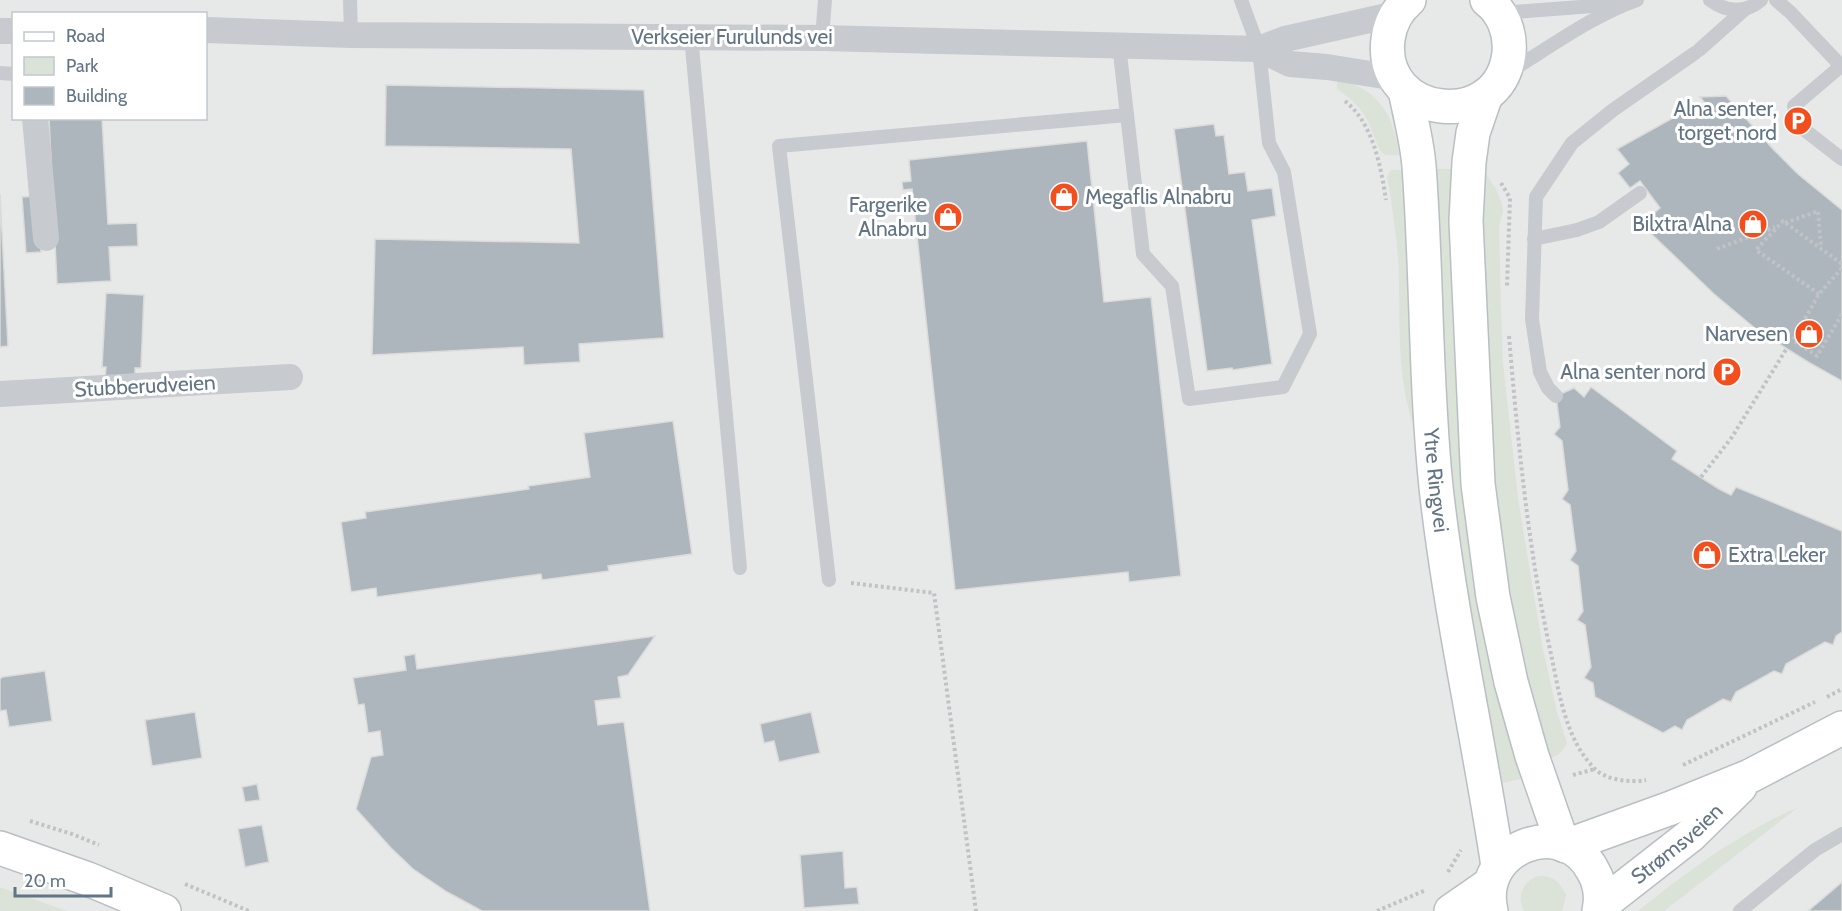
<svg xmlns="http://www.w3.org/2000/svg" width="1842" height="911" font-family="Cabin,sans-serif">
  <rect width="100%" height="100%" fill="#f9f9f7"/>
  <path fill="#e7e8e8" fill-rule="evenodd" d="M0 0H1842V911H68L0 887ZM14 14H206V118H14Z"/>
  <g fill="#dbe2d7">
    <path d="M1337 82C1361 81 1383 101 1391 122 1395 132 1397 144 1399 155H1386L1381 152C1366 120 1369 111 1337 89Z"/>
    <path d="M1430 169H1455L1451 226 1452 317 1460 449 1524 778 1502 783C1478 681 1461 577 1451 473 1441 372 1437 270 1430 169Z"/>
    <path d="M1391 170H1401L1405 206 1419 438C1397 390 1400 334 1399 283 1399 259 1396 236 1393 214 1391 202 1390 189 1387 177Z"/>
    <path d="M1483 170 1496 189 1501 201 1503 211 1499 226 1501 308 1503 363 1518 499 1543 650 1557 712 1567 743C1563 751 1558 756 1549 759L1536 721 1508 598 1496 503 1480 259Z"/>
    <path d="M1797 808 1664 911H1638C1683 874 1744 830 1797 808Z"/>
    <path d="M1538 876C1553 875 1560 882 1566 895L1562 911H1524C1516 895 1523 882 1538 876Z"/>
    <polygon points="0,887 68,911 0,911"/>
  </g>
  <g fill="#adb6bd" stroke="#dbdbd9" stroke-width="1.5">
    <polygon points="386,85 644,90 664,338 579,344 580,362 524,365 523,347 372,355 375,239 579,243 571,149 385,146"/>
    <polygon points="1726,96 1773,149 1798,174 1842,210 1842,381 1808,362 1757,330 1714,294 1641,224 1660,208 1640,181 1630,188 1618,173 1629,164 1617,149 1696,105 1701,111 1708,107 1700,97"/>
    <polygon points="49,118 102,118 108,224 137,223 138,246 109,247 111,281 57,284"/>
    <polygon points="1214,124 1216,136 1224,135 1229,174 1245,172 1248,191 1272,188 1276,216 1252,220 1272,364 1233,370 1232,368 1207,371 1174,129"/>
    <polygon points="1087,141 1104,302 1151,297 1181,576 1129,582 1128,572 955,590 912,189 903,190 902,182 911,181 909,160"/>
    <polygon points="0,194 8,346 0,347"/>
    <polygon points="37,196 41,252 26,253 22,197"/>
    <polygon points="106,293 144,295 141,368 135,368 135,380 105,379 106,367 102,367"/>
    <polygon points="1591,387 1677,451 1672,459 1719,489 1731,495 1736,487 1842,531 1842,632 1836,636 1833,645 1825,642 1786,664 1782,674 1774,671 1736,692 1731,702 1723,699 1687,720 1682,730 1675,726 1663,733 1595,697 1593,683 1584,678 1591,667 1585,625 1577,620 1583,611 1578,566 1570,560 1576,551 1570,505 1562,499 1568,490 1562,441 1554,434 1560,427 1556,396 1574,388 1584,397"/>
    <polygon points="673,421 692,554 608,566 609,571 542,580 541,574 377,597 376,588 351,592 341,522 366,518 365,512 529,489 528,486 590,477 584,433"/>
    <polygon points="655,636 628,675 618,677 621,698 595,701 598,725 624,722 650,911 482,911 447,892 413,869 391,848 356,809 371,757 383,755 380,731 368,733 364,704 358,705 353,678 406,670 404,656 415,654 417,669"/>
    <polygon points="45,671 52,721 9,727 6,710 0,711 0,679 2,677"/>
    <polygon points="195,712 202,758 152,766 145,720"/>
    <polygon points="811,712 820,753 779,762 774,741 764,743 760,724"/>
    <polygon points="257,784 260,800 245,802 242,787"/>
    <polygon points="262,825 269,862 245,867 238,829"/>
    <polygon points="843,851 845,888 857,887 859,904 804,908 800,855"/>
    <polygon points="1842,882 1842,911 1808,911"/>
  </g>
  <g fill="none" stroke-linecap="round" stroke-linejoin="round">
    <g stroke="#b9bfc4" stroke-width="36">
      <g id="secondary">
        <path d="M1409 0C1397 10 1390 24 1388 39 1378 119 1500 133 1509 53 1511 33 1503 12 1487 0"/>
        <path id="s1" d="M1405 90C1410 115 1417 141 1419 166 1427 273 1425 380 1436 487 1450 614 1479 740 1498 866"/>
        <polyline points="1486,95 1473,133 1469,162 1466,221 1478,484 1493,597 1511,682 1532,756 1563,845"/>
        <polyline points="1566,846 1671,808 1750,776 1842,728"/>
        <polyline points="0,848 88,879 164,911"/>
        <path id="s2" d="M1600 906 1691 835 1740 787"/>
        <polyline points="1451,911 1490,884"/>
        <path d="M1491 911C1476 847 1564 814 1593 871 1600 883 1602 897 1599 911"/>
      </g>
    </g>
    <g stroke="#c0c3c5" stroke-width="4" stroke-dasharray="3 3" stroke-linecap="butt">
      <path d="M1345 101C1373 123 1381 167 1386 200"/>
      <polyline points="1501,183 1510,198 1507,286"/>
      <polyline points="1785,223 1818,211 1821,247"/>
      <polyline points="1717,249 1775,227"/>
      <polyline points="1842,268 1819,294 1793,340 1817,356 1842,314"/>
      <polyline points="1819,294 1756,250 1783,221 1842,264"/>
      <path d="M1509 336C1518 442 1528 549 1551 654 1559 692 1565 738 1594 768 1605 780 1630 783 1646 780"/>
      <polyline points="1701,477 1732,437 1787,348"/>
      <polyline points="851,583 934,593 976,911"/>
      <polyline points="1827,697 1842,689"/>
      <polyline points="1683,765 1815,702"/>
      <polyline points="1573,775 1595,769"/>
      <polyline points="30,821 72,834 99,845"/>
      <polyline points="1448,872 1461,850"/>
      <polyline points="185,884 249,911"/>
      <polyline points="1377,911 1426,890"/>
    </g>
    <g stroke="#c7cbcf" stroke-width="14">
      <polyline points="350,0 351,35"/>
      <path d="M1710 0C1726 12 1745 14 1761 0"/>
      <polyline points="1776,0 1790,12 1842,67"/>
      <polyline points="1501,13 1620,4"/>
      <polyline points="691,36 740,568"/>
      <polyline points="822,38 825,0"/>
      <polyline points="1119,45 1143,254 1172,286 1189,399 1283,387 1310,334 1284,172 1269,143 1259,49 1241,0"/>
      <polyline points="1699,50 1744,10"/>
      <polyline points="1841,66 1794,106 1797,124 1842,159"/>
      <path d="M1509 72C1547 49 1595 14 1637 0"/>
      <polyline points="0,73 14,74"/>
      <polyline points="1534,239 1577,230 1599,222 1640,193"/>
      <polyline points="1556,396 1548,388 1540,372 1532,319 1536,197 1572,143 1613,110 1695,53"/>
      <polyline points="829,580 779,146 1127,115"/>
      <polyline points="1740,911 1815,850 1842,834"/>
    </g>
    <g stroke="#c7cbcf" stroke-width="26">
      <polyline points="206,30 351,35 822,38 1259,49 1285,39 1396,14"/>
      <polyline points="0,31 14,31"/>
      <polyline points="1259,49 1290,64 1327,67 1396,78"/>
      <polyline points="35,118 46,238"/>
      <polyline points="0,394 290,377"/>
    </g>
    <use href="#secondary" stroke="#fff" stroke-width="33"/>
  </g>
  <defs>
    <g id="parking-disc" transform="scale(1.5)"><circle r="9.5" fill="#f34e1d" stroke="#fff"/><path d="M-3.5-5.5H1a3.5 3.5 0 0 1 0 7H-1V5.5H-3.5ZM-1-3.4V-.6H.8a1.4 1.4 0 0 0 0-2.8Z" fill="#fff"/></g>
    <g id="shop-disc" transform="scale(1.5)"><circle r="9.5" fill="#f34e1d" stroke="#fff"/><path d="M-5-2.5h2.3a2.7 3.5 0 0 1 5.4 0H5L5.5 6h-11ZM-1.5-2.5h3a1.5 2.3 0 0 0-3 0Z" fill="#fff"/></g>
  </defs>
  <g fill-rule="evenodd">
    <use href="#parking-disc" x="1798" y="121"/>
    <use href="#shop-disc" x="1064" y="197"/>
    <use href="#shop-disc" x="948" y="217"/>
    <use href="#shop-disc" x="1753" y="224"/>
    <use href="#shop-disc" x="1809" y="334"/>
    <use href="#parking-disc" x="1727" y="372"/>
    <use href="#shop-disc" x="1707" y="555"/>
  </g>
  <g text-anchor="middle" stroke-width="6" stroke-linejoin="round" paint-order="stroke">
    <g font-size="21" fill="#627585" stroke="#fff">
      <text x="732" y="44">Verkseier Furulunds vei</text>
      <text transform="translate(145 386) rotate(-3)" y="7">Stubberudveien</text>
      <text dy="7" stroke="none"><textPath href="#s1" startOffset="392">Ytre Ringvei</textPath></text>
      <text dy="7" stroke="none"><textPath href="#s2" startOffset="99">Strømsveien</textPath></text>
    </g>
    <g font-size="21" fill="#627585" stroke="#fff" text-anchor="end">
      <text x="1777" y="116">Alna senter,<tspan x="1777" dy="24">torget nord</tspan></text>
      <text x="1085" y="204" text-anchor="start">Megaflis Alnabru</text>
      <text x="927" y="212">Fargerike<tspan x="927" dy="24">Alnabru</tspan></text>
      <text x="1732" y="231">Bilxtra Alna</text>
      <text x="1788" y="341">Narvesen</text>
      <text x="1706" y="379">Alna senter nord</text>
      <text x="1728" y="562" text-anchor="start">Extra Leker</text>
    </g>
  </g>
  <rect x="12" y="12" width="195" height="108" fill="#ffffff" stroke="#c0c8ce" stroke-width="1.5"/>
  <rect x="24" y="32" width="30" height="9" fill="#ffffff" stroke="#c0c8ce" stroke-width="1.5"/>
  <text x="66" y="42" font-size="18" fill="#627585">Road</text>
  <rect x="24" y="57" width="30" height="18" fill="#dbe2d7" stroke="#c0c8ce" stroke-width="1.5"/>
  <text x="66" y="72" font-size="18" fill="#627585">Park</text>
  <rect x="24" y="87" width="30" height="18" fill="#adb6bd" stroke="#c0c8ce" stroke-width="1.5"/>
  <text x="66" y="102" font-size="18" fill="#627585">Building</text>
  <path d="M15 887v9h96v-9" fill="none" stroke="#627585" stroke-width="3"/>
  <text x="24" y="887" font-size="18" fill="#627585" stroke="#ffffff" stroke-width="4.5" paint-order="stroke">20 m</text>
</svg>
